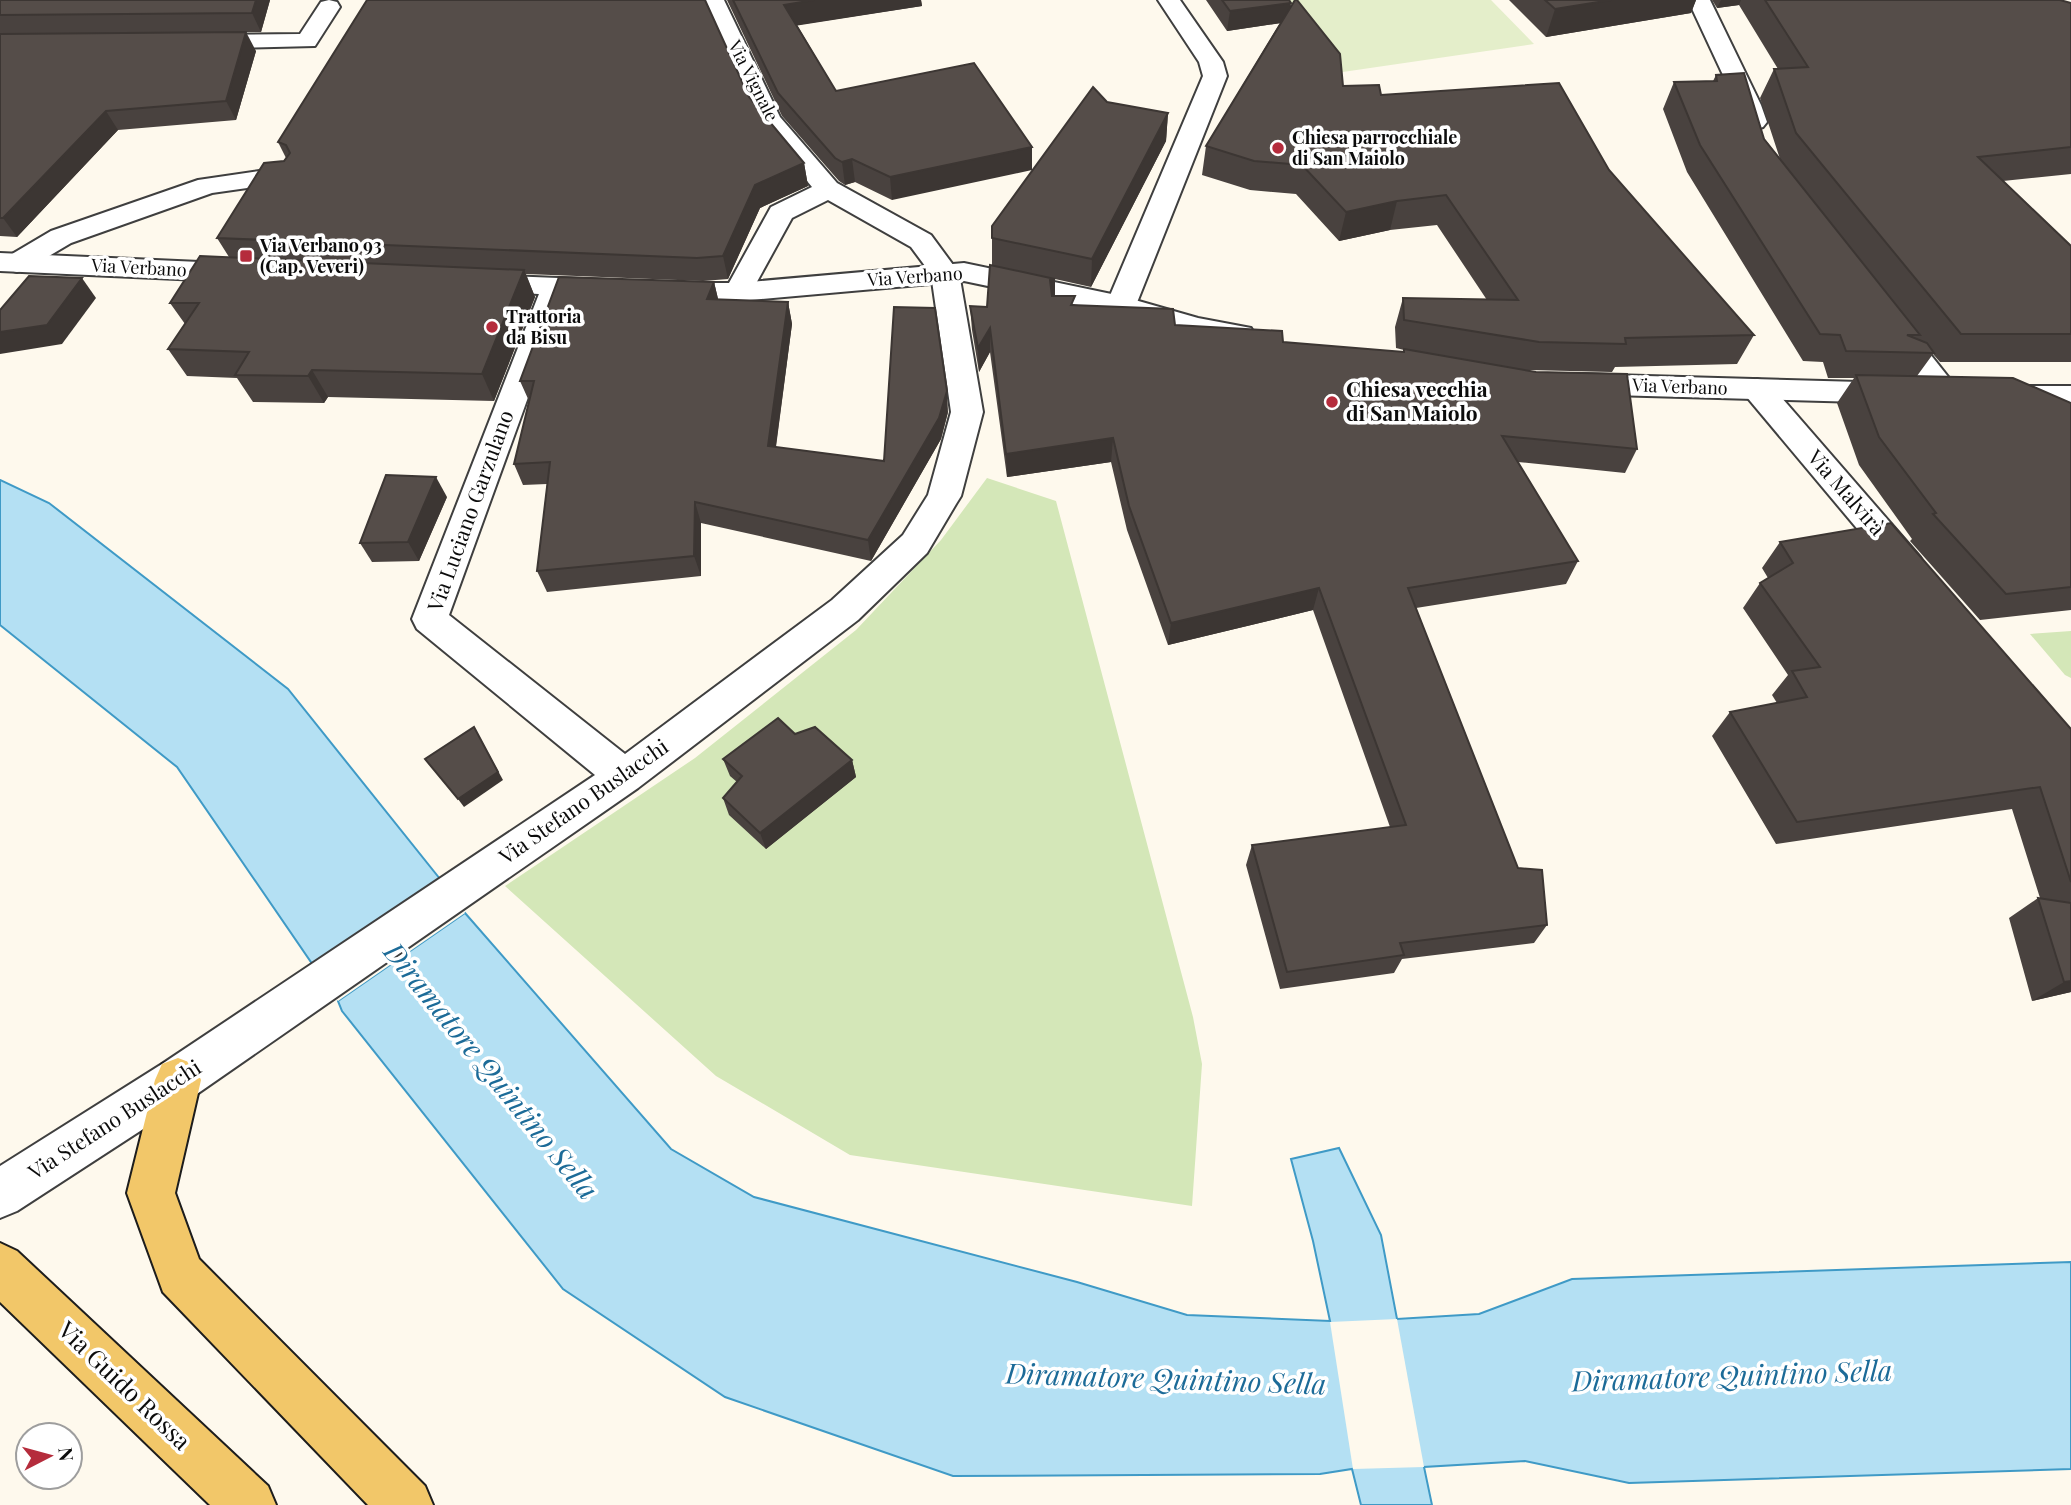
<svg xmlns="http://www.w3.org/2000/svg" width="2071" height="1505" font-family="'Playfair Display',serif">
  <rect width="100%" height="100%" fill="#fef9ed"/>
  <g fill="#d4e7b8">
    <polygon points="987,478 1056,501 1193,1017 1202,1064 1192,1206 850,1155 716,1076 505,886 695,758 856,630 941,540"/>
    <polygon points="2071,631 2071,678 2065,675 2030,634"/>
  </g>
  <polygon fill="#e4eeca" points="1271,0 1491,0 1534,44 1329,74"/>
  <g fill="#b4e0f3" stroke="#3f9ac6" stroke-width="2">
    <polygon points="0,480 49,503 288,689 440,879 313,965 177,767 0,625"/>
    <polygon points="465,913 671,1149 754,1197 1077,1282 1187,1315 1330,1321 1313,1241 1291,1159 1339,1148 1381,1235 1397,1319 1479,1314 1572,1279 2071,1262 2071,1469 1629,1483 1525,1461 1424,1467 1432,1505 1361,1505 1352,1469 1320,1474 953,1476 725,1397 563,1289 342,1011 338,1001"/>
  </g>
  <g fill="#fef9ed">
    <polygon points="463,910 465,913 338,1001 336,998"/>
    <polygon points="1397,1319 1424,1467 1353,1469 1330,1322"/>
  </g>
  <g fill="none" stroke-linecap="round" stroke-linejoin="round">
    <g stroke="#3f3f3f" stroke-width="4">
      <g id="minor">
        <polygon points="329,0 337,2 340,7 315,46 198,49 190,47 186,42 190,37 198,35 300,34 321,2"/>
        <polygon points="702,0 724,0 780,117 837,183 931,235 959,273 983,412 961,496 956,504 927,553 858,620 638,788 194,1096 17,1211 0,1218 0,1166 162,1064 595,775 417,629 412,619 544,281 554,278 564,281 568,287 449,615 625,754 832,600 903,535 928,495 951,412 931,274 911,247 828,200 792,218 748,298 738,301 728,298 724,292 771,207 812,187 756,119"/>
        <polygon points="1158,0 1180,0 1223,62 1227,76 1136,305 1131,311 1121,314 1111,311 1106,305 1203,76 1199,62"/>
        <polygon points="1688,0 1710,0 1761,105 1767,122 1763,127 1754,130 1745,127 1737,105"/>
        <polygon points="287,167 296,169 300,175 296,181 212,193 71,243 27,269 17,272 7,269 3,263 7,257 51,231 198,180"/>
        <polygon points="1893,318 1903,320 1957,388 1962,395 1957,402 1946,405 1935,402 1883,334 1878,327 1883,320"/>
        <polygon points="1757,379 1768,382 1920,557 1925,566 1920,575 1908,579 1896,575 1746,396 1742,389 1746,382"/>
      </g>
    </g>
    <g stroke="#3f3f3f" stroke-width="4">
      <g id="tertiary">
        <polygon points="0,253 244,264 254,267 258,273 254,279 244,282 0,271"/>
        <polygon points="964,263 1121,296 1198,318 1251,328 1255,335 1251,342 1240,345 1195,336 1116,313 964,281 738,301 665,301 655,298 651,292 655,286 665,283 738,283"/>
        <polygon points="479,275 608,280 618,283 622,289 618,295 608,298 469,290 465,284 469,278"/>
        <polygon points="1576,374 1897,383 1908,386 1912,393 1908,400 1897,403 1576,394 1565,391 1561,384 1565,377"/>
        <polygon points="2003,386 2071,386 2071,406 2003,406 1992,403 1987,396 1992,389"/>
      </g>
    </g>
    <g stroke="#1d1d1d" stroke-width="4">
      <g id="primary">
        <polygon points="178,1058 194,1064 201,1080 175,1193 199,1259 425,1486 433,1505 368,1505 163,1292 127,1193 155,1080 162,1064"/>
        <polygon points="0,1243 17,1251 268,1486 276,1505 210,1505 0,1302"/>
      </g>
    </g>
    <use href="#minor" fill="#fff" fill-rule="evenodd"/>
    <use href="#tertiary" fill="#fff" fill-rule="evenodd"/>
    <use href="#primary" fill="#f2c769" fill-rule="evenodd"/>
  </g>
  <g fill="#49423f">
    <polygon points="0,0 270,0 261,32 105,33 256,51 236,120 118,130 17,237 0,236"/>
    <polygon points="727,0 921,0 922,6 797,25 836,91 974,63 892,200 855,182 845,185 839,181 782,116"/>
    <polygon points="1206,0 1289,0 1291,6 1343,86 1381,95 1609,170 1754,335 1737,364 1615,367 1612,372 1529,370 1637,449 1625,473 1518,462 1578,561 1566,584 1416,608 1518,868 1547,925 1534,943 1402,959 1394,973 1280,989 1246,865 1252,845 1390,827 1313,610 1168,645 1127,530 1111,462 1007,477 990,352 979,372 972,330 970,306 987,307 992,266 992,238 1107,102 1168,113 1166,141 1091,287 1055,279 1055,296 1075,305 1175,325 1283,342 1404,352 1404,350 1396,348 1395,327 1403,298 1487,300 1437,225 1390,230 1339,241 1296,194 1250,190 1202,175 1206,146 1280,23 1227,31"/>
    <polygon points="1509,0 1696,0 1691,13 1546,37"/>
    <polygon points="1712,0 2060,0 2071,3 2071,174 2003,181 2071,246 2071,362 1940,362 1933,354 1917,376 2071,403 2071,610 1980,620 1910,541 1912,539 1859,465 1837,403 1854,378 1828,378 1823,362 1803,361 1687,172 1663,109 1674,82 1713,81 1716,75 1780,159 1760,98 1774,69 1778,69 1739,5 1717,8"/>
    <polygon points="749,97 804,163 808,186 760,208 728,279 703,281 526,274 535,297 494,401 328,397 324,403 253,402 237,378 187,376 168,349 185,324 170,303 229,257 217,238 286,158 278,142"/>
    <polygon points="714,282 718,299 788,302 792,324 776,447 884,461 948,412 941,439 871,561 701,523 701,576 547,592 537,571 547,484 523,485 514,464 529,401 520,381"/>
    <polygon points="447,497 419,561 372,562 360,543"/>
    <polygon points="1780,542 2071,729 2071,992 2032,1001 2009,918 2038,898 2040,898 2012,809 1776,844 1712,736 1730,712 1777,703 1772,695 1788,675 1743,608 1760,583 1768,578 1762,568"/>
    <polygon points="795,734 852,760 856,777 766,849 729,815 723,798 737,782 730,776 723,759"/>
  </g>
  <g fill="#3c3633">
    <polygon points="256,0 270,0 261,32 252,13"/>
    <polygon points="814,0 921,0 922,6 788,27 784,5"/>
    <polygon points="1611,0 1696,0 1691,13 1546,37 1555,9"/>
    <polygon points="1721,0 1741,0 1739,5 1717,8"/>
    <polygon points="1291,3 1288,22 1227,31 1230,11"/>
    <polygon points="246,32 256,51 236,120 226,101"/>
    <polygon points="106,111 118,130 17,237 3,218"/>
    <polygon points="1168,113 1166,141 1091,287 1092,259"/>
    <polygon points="1032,147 1032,170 892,200 890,177"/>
    <polygon points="852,159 855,182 845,185 842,162"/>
    <polygon points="804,163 808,186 760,208 728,279 723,256 755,185"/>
    <polygon points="1397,201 1390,230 1339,241 1346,212"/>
    <polygon points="524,270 535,297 494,401 482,374"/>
    <polygon points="82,278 96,298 62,344 0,354 0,332"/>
    <polygon points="1055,279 1055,303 1050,304 1050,280"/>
    <polygon points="714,282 719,303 707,299"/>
    <polygon points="788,302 792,324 773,467 768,446"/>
    <polygon points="990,328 990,352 979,372 978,348"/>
    <polygon points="312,370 328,397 324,403 308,376"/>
    <polygon points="947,391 948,412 941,439 871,561 868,540"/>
    <polygon points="1113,438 1111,462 1007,477 1006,454"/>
    <polygon points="436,477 447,497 419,561 408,542"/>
    <polygon points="695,502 701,523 701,576 694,556"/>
    <polygon points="1319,588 1313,610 1168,645 1171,623"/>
    <polygon points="474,727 503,780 464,807 458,799"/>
    <polygon points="852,760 856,777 766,849 760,833"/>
    <polygon points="2071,981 2071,992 2032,1001 2064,982"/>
  </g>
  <g fill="#554d49" stroke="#3c3633" stroke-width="2">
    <polygon points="0,0 256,0 252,13 0,15"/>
    <polygon points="367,0 705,0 749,97 804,163 755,185 723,256 697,258 217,238 264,163 284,161 290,153 286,145 278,142"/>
    <polygon points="733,0 814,0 784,5 836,91 974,63 1032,147 890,177 852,159 842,162 835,158 778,93"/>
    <polygon points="1222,0 1289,0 1291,3 1230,11"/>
    <polygon points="1295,0 1297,0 1340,54 1343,86 1379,85 1381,95 1559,83 1609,170 1754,335 1625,338 1626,344 1539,342 1404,320 1403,298 1518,300 1446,195 1397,201 1346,212 1302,165 1254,161 1206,146"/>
    <polygon points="1545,0 1611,0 1555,9"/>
    <polygon points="1765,0 2060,0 2071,3 2071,147 1978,157 2071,246 2071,334 1961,334 1796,133 1774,69 1808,67"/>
    <polygon points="246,32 226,101 106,111 3,218 0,218 0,34"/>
    <polygon points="1744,73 1764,139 1920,335 1907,335 1927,343 1934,353 1846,351 1840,335 1820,334 1700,145 1674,82 1717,81 1716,75"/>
    <polygon points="1093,87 1107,102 1168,113 1092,259 992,238 992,226"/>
    <polygon points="200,256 524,270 482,374 312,370 308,376 235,375 249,352 168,349 199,303 170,303"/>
    <polygon points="990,265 1055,279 1050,280 1052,296 1075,296 1071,305 1173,309 1175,325 1282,331 1283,342 1404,352 1404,349 1536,372 1627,374 1637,449 1502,436 1578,561 1408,588 1518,868 1542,870 1547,925 1400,943 1404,955 1287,972 1252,845 1406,825 1319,588 1171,623 1129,506 1113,438 1006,454 990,328 978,348 970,306 987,307"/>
    <polygon points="29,276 82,278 47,325 0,332 0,310"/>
    <polygon points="559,277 714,282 707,299 788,302 768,446 884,461 894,307 935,308 947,391 939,418 868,540 695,502 694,556 537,571 550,462 514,464 534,381 520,381"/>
    <polygon points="1856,375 2013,378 2071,403 2071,587 2006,594 1933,514 1936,513 1879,437"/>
    <polygon points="386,475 436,477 408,542 360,543"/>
    <polygon points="1891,523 2071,729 2071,882 2040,787 1797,822 1730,712 1807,697 1792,671 1820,667 1760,583 1793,563 1780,542"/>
    <polygon points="778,718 795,734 815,727 852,760 760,833 723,798 742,776 723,759"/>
    <polygon points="474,727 498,772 458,799 425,759"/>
    <polygon points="2038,898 2071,903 2071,981 2064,982"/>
  </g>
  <g fill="#b52c3c" stroke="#fff" stroke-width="2.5">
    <circle cx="1278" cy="148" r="7"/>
    <rect x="239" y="249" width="14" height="14" rx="3.5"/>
    <circle cx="492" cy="327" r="7"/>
    <circle cx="1332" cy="402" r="7"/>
  </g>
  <g text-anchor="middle" stroke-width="7" stroke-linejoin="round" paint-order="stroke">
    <g font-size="18" fill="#0c0c0c" stroke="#fff">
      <text transform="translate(753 81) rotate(63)" y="6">Via Vignale</text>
      <text transform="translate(139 268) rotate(3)" y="6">Via Verbano</text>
      <text transform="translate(915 277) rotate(-4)" y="6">Via Verbano</text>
      <text transform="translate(1680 387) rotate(2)" y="6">Via Verbano</text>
    </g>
    <g font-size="18" font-weight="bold" fill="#0c0c0c" stroke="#fff" text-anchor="start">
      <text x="1292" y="144">Chiesa parrocchiale<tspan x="1292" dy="21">di San Maiolo</tspan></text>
      <text x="260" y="252">Via Verbano 93<tspan x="260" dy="21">(Cap. Veveri)</tspan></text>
      <text x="506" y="323">Trattoria<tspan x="506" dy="21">da Bisu</tspan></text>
    </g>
    <g font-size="21" font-weight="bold" fill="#0c0c0c" stroke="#fff" text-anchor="start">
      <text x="1346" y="397">Chiesa vecchia<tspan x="1346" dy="24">di San Maiolo</tspan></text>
    </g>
    <g font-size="21" fill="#0c0c0c" stroke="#fff">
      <text transform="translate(1846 493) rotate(49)" y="7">Via Malvirà</text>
      <text transform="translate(471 511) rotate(-70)" y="7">Via Luciano Garzulano</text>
      <text transform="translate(584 802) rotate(-35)" y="7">Via Stefano Buslacchi</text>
      <text transform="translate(115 1120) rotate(-33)" y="7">Via Stefano Buslacchi</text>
    </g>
    <g font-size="24" fill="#0c0c0c" stroke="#fff">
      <text transform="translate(124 1386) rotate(44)" y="8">Via Guido Rossa</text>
    </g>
    <g font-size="28" font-style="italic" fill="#1c6b98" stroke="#fff">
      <text transform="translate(491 1071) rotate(51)" y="10">Diramatore Quintino Sella</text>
      <text transform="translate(1732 1376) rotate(-2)" y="10">Diramatore Quintino Sella</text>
      <text transform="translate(1166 1379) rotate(2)" y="10">Diramatore Quintino Sella</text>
    </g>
  </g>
  <g transform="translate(49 1456) rotate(84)"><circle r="33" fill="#ffffff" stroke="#9e9e9e" stroke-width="2"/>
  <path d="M0-5L12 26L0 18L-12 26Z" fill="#b52c3c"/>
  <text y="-10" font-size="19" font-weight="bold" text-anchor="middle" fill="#0c0c0c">N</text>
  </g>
</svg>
